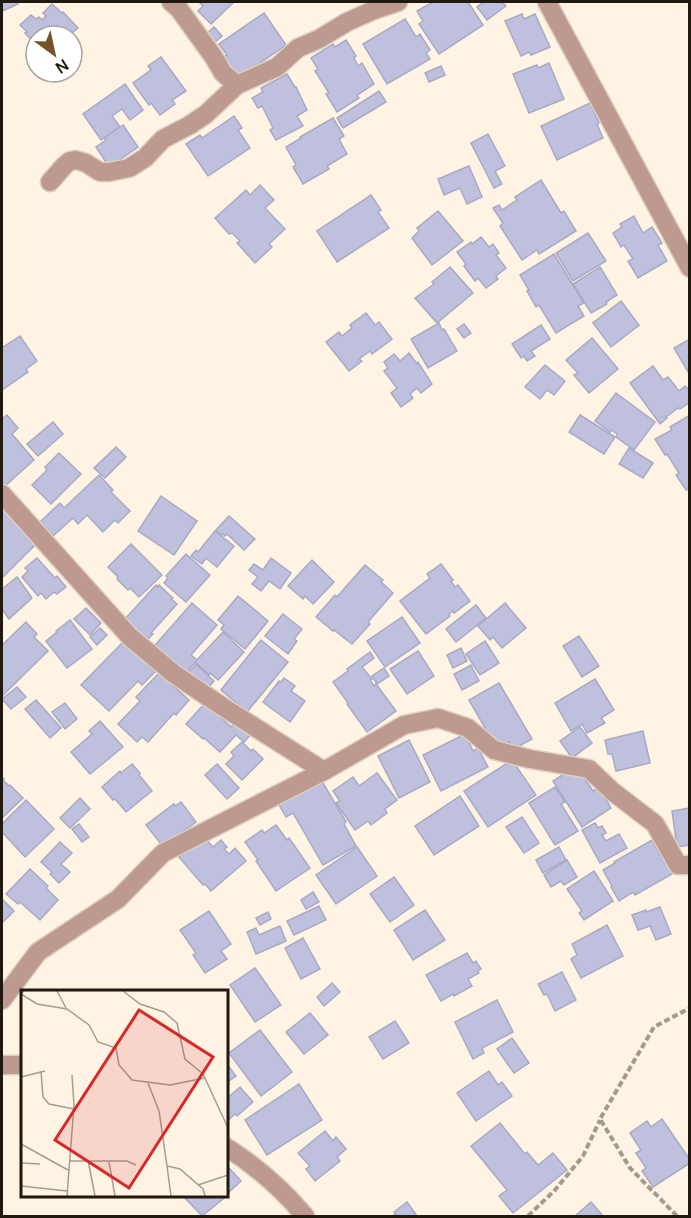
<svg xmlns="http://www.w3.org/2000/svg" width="691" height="1218" font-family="Manrope,sans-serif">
  <rect width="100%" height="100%" fill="#fff3e4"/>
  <g fill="#bec0de" stroke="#a7a9c5" stroke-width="1.5">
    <polygon points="2,2 17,2 18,4 3,11"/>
    <polygon points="199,2 234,2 211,24 198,11 203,6"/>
    <polygon points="433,2 468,2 483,25 439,54 419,24 423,21 417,11"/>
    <polygon points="484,2 502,2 506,6 487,20 477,7"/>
    <polygon points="52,4 62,13 63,12 78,28 72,33 78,40 72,46 72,36 36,36 36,45 25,33 27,32 20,25 31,15 36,19 39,17 42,20 46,16 43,13"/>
    <polygon points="264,13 286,45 237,79 222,58 227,55 219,44"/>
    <polygon points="522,14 524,19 535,14 550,47 531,55 529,52 521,56 505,21"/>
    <polygon points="405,19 416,37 420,34 430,50 426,53 430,59 387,84 363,44"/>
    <polygon points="214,27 222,36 212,45 204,36"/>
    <polygon points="346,40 356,56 354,58 358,66 362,63 374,84 357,95 359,98 337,112 326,94 329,93 315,71 318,69 311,58 333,44 335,47"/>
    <polygon points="161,57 186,91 172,100 175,104 160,115 151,103 149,105 133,83 151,70 148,66"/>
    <polygon points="549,63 564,99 529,113 513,74 537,65 538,68"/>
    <polygon points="441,66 445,75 429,82 425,73"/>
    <polygon points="287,74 295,87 296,87 307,110 297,116 303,126 276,140 270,130 273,128 262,106 258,108 252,98 263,92 261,88"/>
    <polygon points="125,84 143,110 130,120 122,109 112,116 120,127 101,140 83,114"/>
    <polygon points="379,91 386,102 343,128 337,118"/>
    <polygon points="590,103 599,123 597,124 603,138 557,160 541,126"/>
    <polygon points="234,116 242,128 238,130 250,148 208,176 186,144 200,135 202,138"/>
    <polygon points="333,118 344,136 339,139 347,154 327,166 329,169 303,184 293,167 296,165 286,147 301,138 300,137"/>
    <polygon points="123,125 138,147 109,167 96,147 106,140 104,138"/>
    <polygon points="488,134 505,166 495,171 502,184 494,188 471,143"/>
    <polygon points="469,166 482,197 467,204 460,188 444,195 438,179"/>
    <polygon points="541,180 561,213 564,211 576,231 539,254 537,250 522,260 500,226 503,223 493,208 499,205 502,210 517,200 515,197"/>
    <polygon points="260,185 274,200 265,208 285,229 269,244 272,247 255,263 237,243 240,241 232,233 229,234 215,218 246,190 250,195"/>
    <polygon points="371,195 381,210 378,212 389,228 337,262 317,231"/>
    <polygon points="438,211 463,241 432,265 412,238 419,231 417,228"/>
    <polygon points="634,216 643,233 652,227 662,243 658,245 667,261 638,278 628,261 633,259 624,245 621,247 613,233 622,227 620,224"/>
    <polygon points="588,233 606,261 573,281 556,253"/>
    <polygon points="481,237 489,247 493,244 499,253 496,255 506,268 496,276 498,279 486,288 478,278 475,281 464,266 466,264 457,252 471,242 472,244"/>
    <polygon points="554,254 584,303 578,306 584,316 556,333 539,305 536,307 527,291 529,290 520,275"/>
    <polygon points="450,267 473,293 437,323 415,298 434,284 432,282"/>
    <polygon points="600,267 617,295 606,302 607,304 591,313 573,284"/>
    <polygon points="621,301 639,325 611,347 593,323"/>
    <polygon points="366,313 375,325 379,322 392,339 372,354 370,351 359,359 362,361 349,371 326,342 339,332 342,336 352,328 350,325"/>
    <polygon points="439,323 442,330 444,329 457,351 428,368 411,339"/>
    <polygon points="464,324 471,333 464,338 457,329"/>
    <polygon points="541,325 550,339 531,351 535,356 527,361 524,356 521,358 512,344"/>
    <polygon points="20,336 37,361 26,369 28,372 2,390 2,348"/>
    <polygon points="592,338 618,369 589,393 574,375 578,373 566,360"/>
    <polygon points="690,339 690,375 674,348"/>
    <polygon points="409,353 417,364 418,362 432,384 421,393 417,388 410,394 413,398 401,407 391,393 397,388 384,371 388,368 384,362 394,354 400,361"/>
    <polygon points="545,365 565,381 554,395 547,390 540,399 525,387"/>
    <polygon points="653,366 663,380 668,377 679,391 685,386 690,391 690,402 680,409 678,408 666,417 667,418 660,424 630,383"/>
    <polygon points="616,393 655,422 634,450 616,437 617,434 611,430 610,432 595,421"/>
    <polygon points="7,415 18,428 12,434 34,460 5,486 2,483 2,419"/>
    <polygon points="580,415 615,437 604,454 569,432"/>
    <polygon points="690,415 690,488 686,490 676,475 679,473 667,454 665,455 655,439 672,430 670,427"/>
    <polygon points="53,422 63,434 38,456 27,444"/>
    <polygon points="116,447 126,457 105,478 94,468"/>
    <polygon points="629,448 653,463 643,478 619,464"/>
    <polygon points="59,453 81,474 51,504 32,485 47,470 45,467"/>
    <polygon points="99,475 113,490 111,492 130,511 118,523 115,520 103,532 87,515 78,524 73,518 53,536 40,522 60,503 64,508"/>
    <polygon points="161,496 197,521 174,555 138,531"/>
    <polygon points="2,505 38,542 2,578"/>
    <polygon points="229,516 255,539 244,550 227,534 225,536 223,534 222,535 216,530"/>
    <polygon points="215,531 234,546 217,567 206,558 202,564 191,556 196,550 198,552"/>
    <polygon points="131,544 162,575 139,597 130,588 128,590 117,579 118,577 108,567"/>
    <polygon points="186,554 210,575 186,602 164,583 168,578 166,576"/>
    <polygon points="37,558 55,578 57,576 66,587 57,594 54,592 46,599 41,593 38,596 22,577 28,571 25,568"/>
    <polygon points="271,558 291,573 280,589 269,581 261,591 252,584 258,577 249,570 254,564 263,570"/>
    <polygon points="312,560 334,582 313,604 305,596 303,599 288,586"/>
    <polygon points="441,564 453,580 451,581 455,587 458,585 470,601 454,613 453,611 449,614 450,616 426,634 400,601 430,578 427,574"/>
    <polygon points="365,565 383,580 381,582 393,593 368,622 370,624 352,644 334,630 333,631 316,617 335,595 337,597"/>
    <polygon points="17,577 32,598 9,619 2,609 2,589"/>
    <polygon points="156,585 158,587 159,585 173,598 171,599 177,604 151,633 153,634 147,640 125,619"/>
    <polygon points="238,596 268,621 245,649 221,629 224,625 218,620"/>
    <polygon points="192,603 217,625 191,655 197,660 181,678 150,651"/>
    <polygon points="505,603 526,628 502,648 493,637 490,640 478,626"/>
    <polygon points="476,605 486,618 456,642 446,629"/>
    <polygon points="86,608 101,623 90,635 74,619"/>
    <polygon points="283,614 302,629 294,639 297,641 288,654 265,636"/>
    <polygon points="402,617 420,643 385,667 367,641"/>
    <polygon points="70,620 92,649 67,668 46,641 57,632 56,631"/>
    <polygon points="26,622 37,634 34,637 48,651 2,696 2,645"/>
    <polygon points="100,628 107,635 97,645 90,637"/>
    <polygon points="223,632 244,652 218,680 210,673 209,675 195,662"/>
    <polygon points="579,636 599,666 582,677 563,646"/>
    <polygon points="261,640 288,662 247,712 221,690"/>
    <polygon points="124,641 155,672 142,685 138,681 109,711 81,685"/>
    <polygon points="485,641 499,663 480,675 466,654"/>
    <polygon points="461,648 467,661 453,668 447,655"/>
    <polygon points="418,651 434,676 407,694 390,669"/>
    <polygon points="370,652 374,658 362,667 372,679 370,680 374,686 376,684 396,711 367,732 347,704 348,703 333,682 348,671 347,669"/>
    <polygon points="196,664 214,681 209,687 201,680 199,682 188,673"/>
    <polygon points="471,665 479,681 462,690 454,674"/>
    <polygon points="384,668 389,676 377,684 372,676"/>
    <polygon points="159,673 189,700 176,715 174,713 148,742 142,737 137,742 118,724 140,701 136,697"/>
    <polygon points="284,678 295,686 291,691 305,701 290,722 263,702 279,681 281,682"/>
    <polygon points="595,679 614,710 601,718 605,723 587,733 582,724 571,731 555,703"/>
    <polygon points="499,683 532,739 514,749 509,742 497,749 469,700"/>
    <polygon points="17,687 26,697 11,709 2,699"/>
    <polygon points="36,700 61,728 50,738 25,709"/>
    <polygon points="65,703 77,719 65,729 52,712"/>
    <polygon points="205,703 231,727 238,720 252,733 244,742 236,735 220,752 204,738 203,739 186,724"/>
    <polygon points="100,721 123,747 90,774 71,752 92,734 89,731"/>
    <polygon points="580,727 592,743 572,758 560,741"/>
    <polygon points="643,731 650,763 616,771 612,754 608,754 605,740"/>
    <polygon points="465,734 473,751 478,748 488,767 441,791 423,755"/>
    <polygon points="409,740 430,782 399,798 378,756"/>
    <polygon points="242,742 251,751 253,749 263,759 242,780 226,764 234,756 231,752"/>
    <polygon points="512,760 536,795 488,827 464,791"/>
    <polygon points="132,764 140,773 139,775 152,791 126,812 115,799 113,800 102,787 120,771 121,773"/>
    <polygon points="217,764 239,788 227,799 205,775"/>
    <polygon points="570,770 573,776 580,772 593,791 601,786 608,797 605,798 611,808 582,827 553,781"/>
    <polygon points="377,773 397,800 385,809 387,813 371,825 368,821 355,830 336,803 340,801 333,791 353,777 359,786"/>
    <polygon points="2,777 4,779 3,780 9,786 10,785 23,798 2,818"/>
    <polygon points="320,778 346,822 344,824 356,846 323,865 293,813 286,817 278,803"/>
    <polygon points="555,787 565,802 561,804 578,831 555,845 529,803"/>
    <polygon points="460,796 479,826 434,855 415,826"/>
    <polygon points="80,798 90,809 70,828 60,818"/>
    <polygon points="26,800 54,829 25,857 2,832 2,824"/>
    <polygon points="181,802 196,822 168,842 167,840 161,844 146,825 174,804 175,806"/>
    <polygon points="690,808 690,845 677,847 672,811"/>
    <polygon points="522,817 539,843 524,853 506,827"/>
    <polygon points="595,823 598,828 602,826 606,833 602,835 606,841 619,834 627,848 600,863 582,830"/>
    <polygon points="79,824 89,837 82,842 72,829"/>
    <polygon points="276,825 287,840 289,838 310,868 276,891 256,861 258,860 245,842 262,830 264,833"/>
    <polygon points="203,836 213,847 221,840 227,847 224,849 229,854 235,848 246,861 211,891 205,884 203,885 179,857"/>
    <polygon points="652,840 672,874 635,895 633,892 619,901 611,887 612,886 603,870 615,863 614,862"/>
    <polygon points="60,842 72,853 61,864 70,872 59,883 50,874 52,872 41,862"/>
    <polygon points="357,847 377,876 336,904 316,875"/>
    <polygon points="559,847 566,860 543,873 536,860"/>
    <polygon points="567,860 577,877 564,885 561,881 551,887 544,875"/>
    <polygon points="30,869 48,886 46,888 58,900 40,920 20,902 18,904 6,894"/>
    <polygon points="594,871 613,901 584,920 579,913 582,911 567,889"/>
    <polygon points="394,877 414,905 390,922 370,894"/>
    <polygon points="313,892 319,902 306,909 301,900"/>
    <polygon points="2,899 14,911 2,923"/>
    <polygon points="319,906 326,920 294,935 287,921"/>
    <polygon points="660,907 671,934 656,940 650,926 638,930 632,915 646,910 646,912"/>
    <polygon points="425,910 445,940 413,960 394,930"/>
    <polygon points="209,911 231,944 221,951 227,959 205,973 193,955 196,953 180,930"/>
    <polygon points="268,912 271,919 260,925 256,918"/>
    <polygon points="607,925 623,956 581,978 571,959 577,955 572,944"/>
    <polygon points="280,926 286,941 256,954 247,932 256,928 259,935"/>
    <polygon points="303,938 320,969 301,979 285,948"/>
    <polygon points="467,953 473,963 476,961 481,969 478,971 479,973 468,979 472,986 454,996 453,994 441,1001 426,975"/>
    <polygon points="255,968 281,1005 255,1022 230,985"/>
    <polygon points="562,972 576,1000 555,1011 547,994 544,995 538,984"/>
    <polygon points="332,983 340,992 324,1006 317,997"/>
    <polygon points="497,1000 513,1032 482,1048 484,1053 473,1059 455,1022"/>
    <polygon points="310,1013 328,1035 304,1054 286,1032"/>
    <polygon points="395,1021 409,1043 383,1059 369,1037"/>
    <polygon points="260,1030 292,1072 261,1096 229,1053"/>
    <polygon points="512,1038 529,1063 514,1073 497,1049"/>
    <polygon points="226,1063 236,1076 226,1083"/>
    <polygon points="489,1071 498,1085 502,1082 512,1096 476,1121 457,1093"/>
    <polygon points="299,1084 322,1120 267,1155 245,1120"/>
    <polygon points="240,1087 253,1102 237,1116 235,1114 226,1122 226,1099"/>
    <polygon points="662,1119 690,1160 690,1163 653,1187 642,1171 646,1168 636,1153 641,1150 630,1133 647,1121 651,1127"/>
    <polygon points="500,1123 525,1154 527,1152 538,1165 553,1153 567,1170 513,1213 499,1196 507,1190 471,1146"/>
    <polygon points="325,1131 333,1141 336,1137 346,1149 337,1157 340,1161 315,1181 306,1169 310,1166 298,1153"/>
    <polygon points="228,1167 241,1181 227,1194 228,1195 202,1216 183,1196 226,1196 226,1168"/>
    <polygon points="407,1202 417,1216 392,1216 396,1214 394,1212"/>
    <polygon points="591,1202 603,1216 575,1216"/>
  </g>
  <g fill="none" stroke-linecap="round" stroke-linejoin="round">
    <g stroke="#dbd0c2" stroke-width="21">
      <g id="minor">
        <polyline points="171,2 179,9 213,56 223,73 237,85"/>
        <polyline points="547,2 690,268"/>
        <polyline points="50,182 64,166 70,161 76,160 86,163 100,172 109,172 129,168 145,158 163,139 190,125 206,114 237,85 277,67 298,48 319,39 347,22 374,10 398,2"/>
        <polyline points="2,494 130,637 174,674 223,707 324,771"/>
        <polyline points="2,1000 38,952 118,899 163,853 324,771 404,725 438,718 468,728 494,750 530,759 589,769 612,791 655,824 678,865 690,865"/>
        <polyline points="2,1065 22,1065"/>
        <path d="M226 1147C256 1166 283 1190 305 1216"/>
      </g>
    </g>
    <g stroke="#a3998c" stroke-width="4" stroke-dasharray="6 3" stroke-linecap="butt">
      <polyline points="528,1216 555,1190 583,1156 600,1120"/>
      <polyline points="677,1216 630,1168 600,1119 654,1027 690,1008"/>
    </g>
    <use href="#minor" stroke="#be9990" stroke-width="18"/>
  </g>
  <g transform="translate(21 990)">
    <rect width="207" height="207" fill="#fff3e4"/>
    <path fill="none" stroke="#a69c8f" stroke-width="1.5" d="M3 1 0 4 16 14 46 19 68 35 77 52 95 58 98 75 111 90 149 95 184 88M36 1 45 18M102 1 119 14 143 22 156 33 164 69 182 84 207 138M20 81 22 107 28 114 53 119M0 87 24 81M127 93 138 121 146 176 159 179 182 199 184 206M0 154 47 180M67 170 74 206M48 171H106L115 175M88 172 94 206M0 173 19 174M146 176 150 206M177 195 207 185M0 196 46 201M46 206 53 115 51 85"/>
    <path fill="#d62828" fill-opacity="0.15" stroke="#d62828" stroke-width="3" d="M118 20 192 67 108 198 34 150Z"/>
    <rect width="207" height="207" fill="none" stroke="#201910" stroke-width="3"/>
  </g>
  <rect width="691" height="1218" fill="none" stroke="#201910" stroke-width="6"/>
  <g transform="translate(54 54) rotate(147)"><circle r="28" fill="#ffffff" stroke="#a6a39f" stroke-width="1.5"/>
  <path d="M0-4.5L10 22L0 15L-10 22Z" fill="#75532b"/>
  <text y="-9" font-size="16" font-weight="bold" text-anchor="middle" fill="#201910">N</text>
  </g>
</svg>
